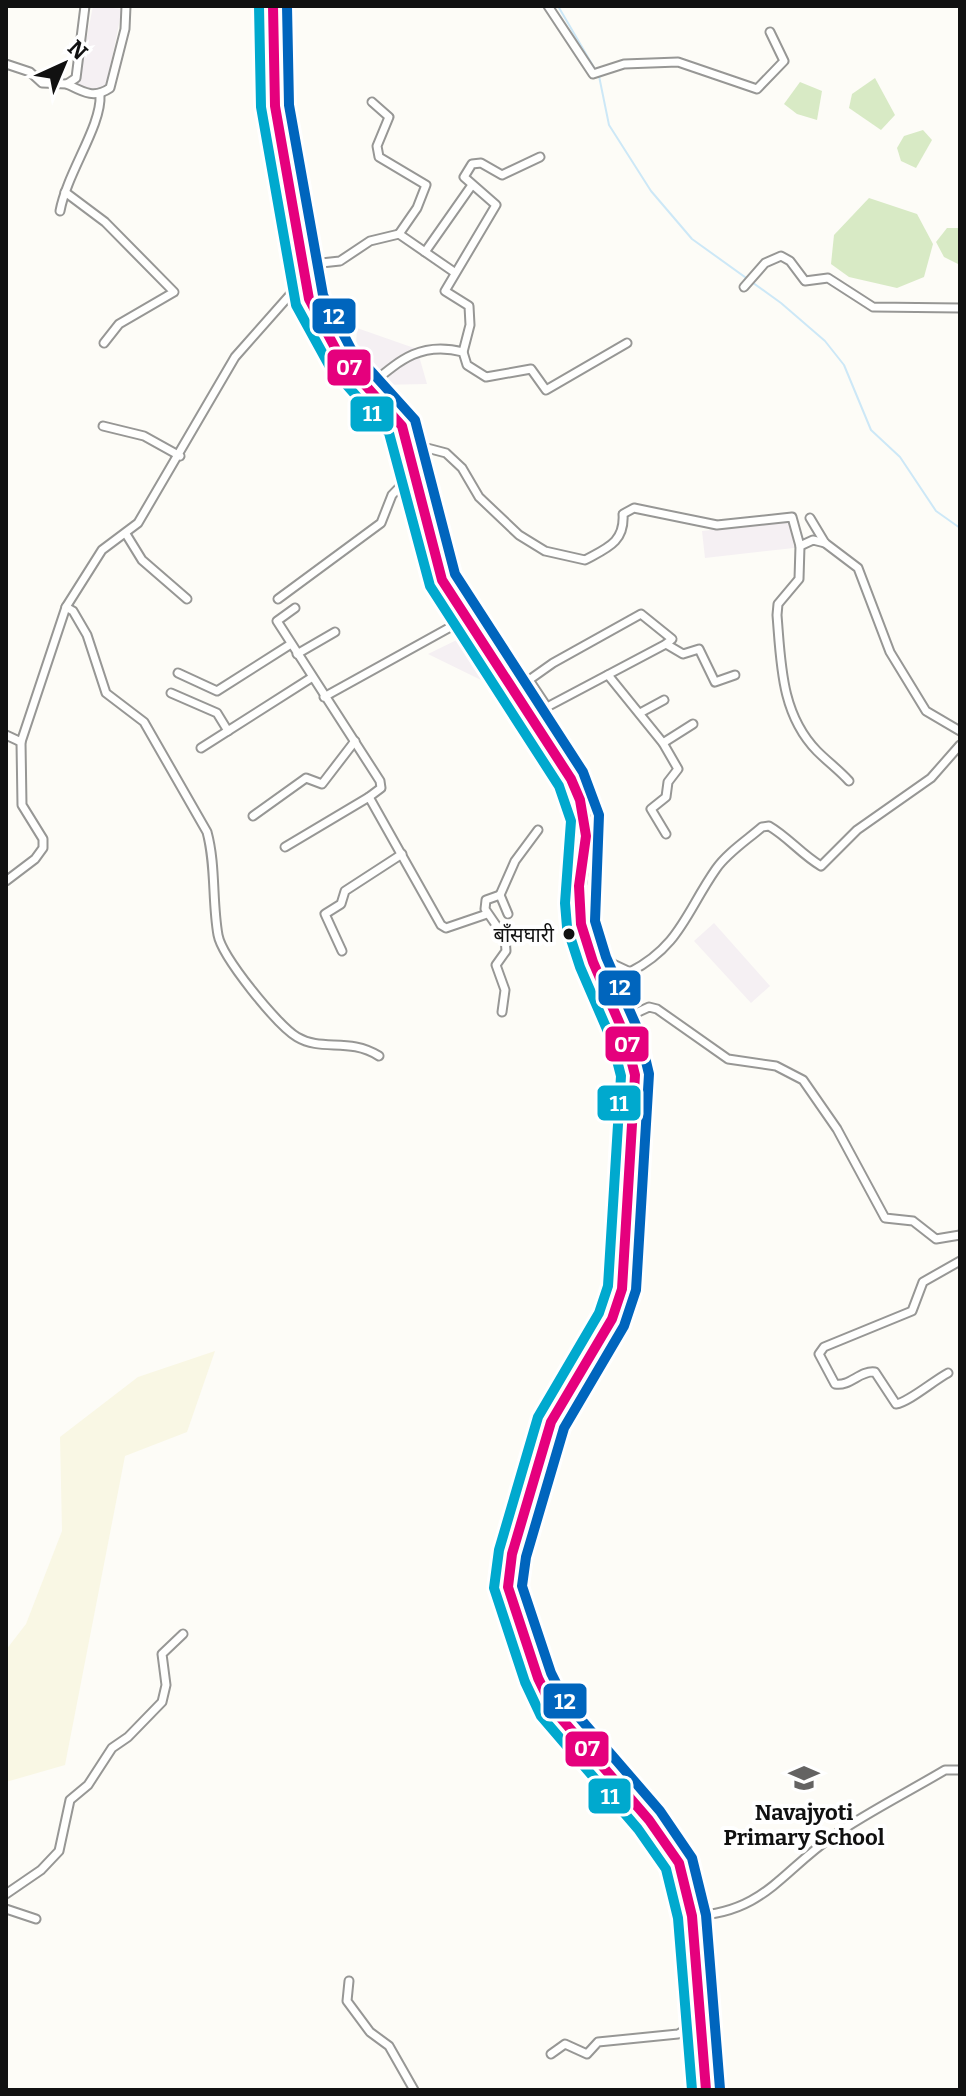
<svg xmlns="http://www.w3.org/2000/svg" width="966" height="2096" font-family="Bitter,'Noto Sans Devanagari',serif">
  <rect width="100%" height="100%" fill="#fdfcf7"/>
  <g fill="#f5f0f3">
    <polygon points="93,6 122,9 105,93 77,87"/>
    <polygon points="357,328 417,349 427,384 378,385 355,359"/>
    <polygon points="791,521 794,548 705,558 702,531"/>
    <polygon points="471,633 496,675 481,680 428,654"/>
    <polygon points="714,923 770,986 751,1003 694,941"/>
  </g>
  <polygon fill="#f9f7e4" points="215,1351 187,1432 125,1456 65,1765 6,1782 6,1650 26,1624 62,1531 60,1437 138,1377"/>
  <g fill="#d8eac5">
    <polygon points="875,78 895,115 881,130 849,108 852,94"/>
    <polygon points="800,82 822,91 817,120 797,114 784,104"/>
    <polygon points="923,130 932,140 916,168 901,161 897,148 904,136"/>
    <polygon points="869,198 917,214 933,244 924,277 897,288 849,277 831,264 834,235"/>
    <polygon points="947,228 960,228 960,265 944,257 936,242"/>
  </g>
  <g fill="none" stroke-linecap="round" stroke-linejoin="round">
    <g stroke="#cde8f7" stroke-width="2">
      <polyline points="558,6 596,71"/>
      <polyline points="599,76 609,125 651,191 692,239 781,303 825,341 844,365 871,430 900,457 936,511 960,528"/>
    </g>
    <g stroke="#979795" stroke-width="11">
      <g id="minor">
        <polyline points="548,6 593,74 624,64 678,62 757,89 784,61 770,32"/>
        <polyline points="6,64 30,72 42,83 67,84 76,78 85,6"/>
        <path d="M67 84C83 92 94 99 110 88L125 29 126 6"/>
        <polyline points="372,102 389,117 377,146 379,157 426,185 417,208 399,234"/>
        <polyline points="65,192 105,222 174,292 119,324 104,343"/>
        <path d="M60 211C67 173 102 125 100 95"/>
        <polyline points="425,252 472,185"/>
        <polyline points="744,287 765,263 781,256 790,261 805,281 828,278 873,307 960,308"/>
        <polyline points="307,291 314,288 312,264 340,261 370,241 399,234 454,272"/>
        <polyline points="463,352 470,325 469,306 445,291 496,205 464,177 472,164 481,163 502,175 540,157"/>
        <path d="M369 386C400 360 421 341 463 352L467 365 486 377 531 369 546 390 627 343"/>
        <polyline points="103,426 144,436 180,456"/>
        <path d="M408 443 446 453 462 468 479 497 519 535 545 551 585 560C607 548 625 542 623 514L634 508 717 525 792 517 800 546 813 540 825 543"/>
        <polyline points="810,518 825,543 858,568 890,652 926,711 960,731"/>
        <polyline points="126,534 142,560 187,599"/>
        <path d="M800 546 799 579 778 604 777 615C781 664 781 714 817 751 828 762 839 770 849 781"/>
        <polyline points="278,599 381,523 392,495 415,471"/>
        <path d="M66 607 73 611 87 635 106 693 144 722 207 832C216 865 212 901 218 935 222 957 277 1025 297 1037 322 1052 349 1037 379 1056"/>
        <polyline points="295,608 277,621 380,781 381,788 369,797"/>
        <polyline points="297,654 335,632"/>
        <polyline points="178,673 217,691 291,644"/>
        <polyline points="608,675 663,743 678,769 668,782 666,797 651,809 666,834"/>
        <polyline points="503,676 521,682 529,680 547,707 666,644"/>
        <polyline points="529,680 553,663 641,614 672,639 666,644 683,654 699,649 715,682 735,675"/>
        <polyline points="171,693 217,713 228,731"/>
        <polyline points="324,697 465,619"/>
        <polyline points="640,713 664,700"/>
        <polyline points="6,735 21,742"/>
        <polyline points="663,743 693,724"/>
        <polyline points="201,748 311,678"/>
        <polyline points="253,816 306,778 322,784 355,741"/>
        <polyline points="285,847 369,797 441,925 446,928 487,914"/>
        <polyline points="6,881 35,859 43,848 43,839 22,805 21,742 66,607 102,550 138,523 235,357 304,279"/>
        <polyline points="500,895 486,900 485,909 505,938 506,951 496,965 505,990 502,1012"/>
        <polyline points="508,914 500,895 515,861 538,830"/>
        <path d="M587 941 613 964 630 972C680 946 686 912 716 869 727 853 747 840 762 827L769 826C788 837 801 854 821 866L857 830 931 778 960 745"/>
        <polyline points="342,951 325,914 341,904 345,891 402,854"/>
        <polyline points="636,1013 649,1007 657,1009 728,1059 776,1066 803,1080 837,1129 885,1218 913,1221 936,1239 960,1235"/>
        <path d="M948 1373C933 1381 909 1402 896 1404L875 1372C860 1370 850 1387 835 1384L819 1354 824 1347 912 1311 923 1282 960 1261"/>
        <polyline points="6,1894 41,1870 59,1851 70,1800 88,1785 112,1748 128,1737 162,1702 166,1685 162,1654 183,1634"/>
        <polyline points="6,1909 36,1919"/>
        <path d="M692 1916C763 1913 780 1873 833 1836 868 1812 908 1792 945 1770H960"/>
        <polyline points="349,1981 347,2001 370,2032 389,2046 414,2090"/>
        <polyline points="551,2054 565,2044 587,2054 598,2042 678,2034 701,2021"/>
      </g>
    </g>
    <g stroke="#858482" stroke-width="15">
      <path id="trunk" d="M273 6 275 106 309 299 321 327 340 357 402 426 442 580 571 779C604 838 570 867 581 924 591 977 629 1021 635 1075L630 1201 622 1289 612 1319 551 1422 512 1554 508 1587 538 1678 553 1709 649 1820 679 1863 692 1916 706 2090"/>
    </g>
    <use href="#minor" stroke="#fffffe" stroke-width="7"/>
    <use href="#trunk" stroke="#ece5da" stroke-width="11"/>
    <g stroke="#fff" stroke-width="16">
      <polyline id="bus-1" points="273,6 275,106 309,299 340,357 402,426 442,580 571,779 580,800 586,836 579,886 581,924 593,962 625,1036 635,1075 622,1289 612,1319 551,1422 512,1554 508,1587 538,1678 553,1709 649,1820 679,1863 692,1916 706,2090"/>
    </g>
    <g stroke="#fff" stroke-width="16">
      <polyline id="bus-2" points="259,6 261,107 296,305 329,365 389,433 430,586 559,786 571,821 565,903 567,927 580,967 612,1041 621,1076 608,1286 599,1313 538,1417 499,1550 494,1588 525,1682 541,1716 638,1829 666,1869 678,1918 692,2090"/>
    </g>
    <g stroke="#fff" stroke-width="16">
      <polyline id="bus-3" points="287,6 289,105 323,295 351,349 415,420 455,574 583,772 599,815 595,921 606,957 639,1032 649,1074 636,1290 624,1326 564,1428 526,1557 522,1586 551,1673 565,1701 660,1811 692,1858 706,1915 720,2089"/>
    </g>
    <use href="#bus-1" stroke="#e5007d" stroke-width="10"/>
    <use href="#bus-2" stroke="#00a9ce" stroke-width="10"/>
    <use href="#bus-3" stroke="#0065bd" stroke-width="10"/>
  </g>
  <defs>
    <g id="school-bare" transform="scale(2.4)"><path d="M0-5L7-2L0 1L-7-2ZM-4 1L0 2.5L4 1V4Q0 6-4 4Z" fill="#646362" stroke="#fff" stroke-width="2.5" paint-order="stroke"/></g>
  </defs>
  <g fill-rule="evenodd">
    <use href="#school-bare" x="804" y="1778"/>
  </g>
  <circle fill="#111" stroke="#fff" stroke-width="3" cx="569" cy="934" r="7"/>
  <g text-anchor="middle" stroke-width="8" stroke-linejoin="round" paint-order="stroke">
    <g font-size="20" fill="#111" stroke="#fff" text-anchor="end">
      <text x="554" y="942">बाँसघारी</text>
    </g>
    <g font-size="22" font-weight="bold" fill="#111" stroke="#fff">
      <text x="804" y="1820">Navajyoti<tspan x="804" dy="25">Primary School</tspan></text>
    </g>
  </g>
  <g stroke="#fff" stroke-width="3">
    <rect x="311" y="297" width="46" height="38" rx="8" fill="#0065bd"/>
    <rect x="326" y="348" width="46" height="39" rx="8" fill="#e5007d"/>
    <rect x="349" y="395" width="46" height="38" rx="8" fill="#00a9ce"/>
    <rect x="597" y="969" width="45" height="38" rx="8" fill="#0065bd"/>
    <rect x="604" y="1025" width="46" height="38" rx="8" fill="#e5007d"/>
    <rect x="596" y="1084" width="46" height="38" rx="8" fill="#00a9ce"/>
    <rect x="542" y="1682" width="46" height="38" rx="8" fill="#0065bd"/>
    <rect x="564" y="1730" width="46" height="38" rx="8" fill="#e5007d"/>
    <rect x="587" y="1777" width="45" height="38" rx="8" fill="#00a9ce"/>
  </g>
  <g font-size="22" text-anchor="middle" font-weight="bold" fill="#fff">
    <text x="334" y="324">12</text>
    <text x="349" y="375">07</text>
    <text x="372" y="421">11</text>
    <text x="620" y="995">12</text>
    <text x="627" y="1052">07</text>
    <text x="619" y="1111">11</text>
    <text x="565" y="1709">12</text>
    <text x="587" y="1756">07</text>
    <text x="610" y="1804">11</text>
  </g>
  <rect width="966" height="2096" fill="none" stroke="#111111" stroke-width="16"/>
  <g transform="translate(64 64) rotate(44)" stroke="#ffffff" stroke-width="6" paint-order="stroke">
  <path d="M0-6L14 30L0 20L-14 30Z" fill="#111111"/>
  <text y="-12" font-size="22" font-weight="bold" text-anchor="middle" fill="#111111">N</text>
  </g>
</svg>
